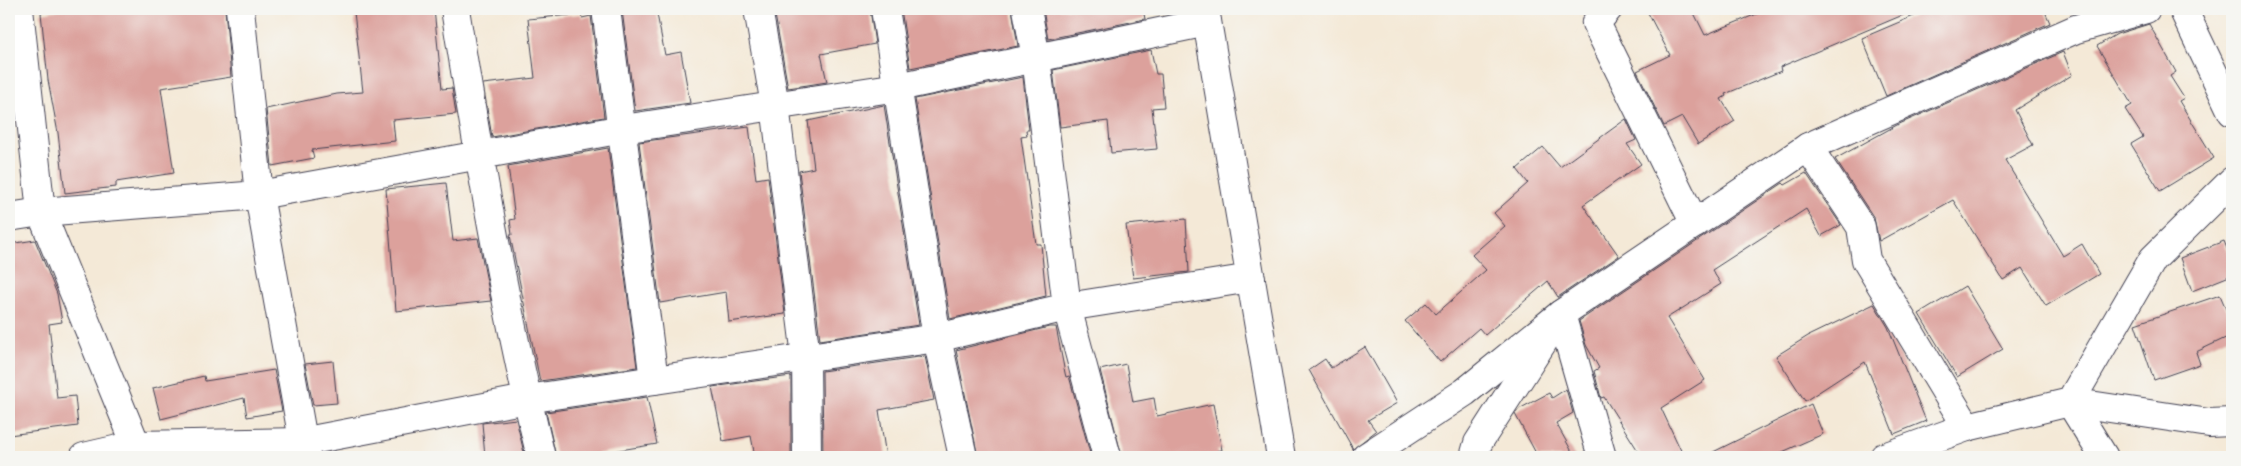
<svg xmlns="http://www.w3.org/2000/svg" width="2241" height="466" font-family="Mali,sans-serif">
  <rect width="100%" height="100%" fill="#f6f6f2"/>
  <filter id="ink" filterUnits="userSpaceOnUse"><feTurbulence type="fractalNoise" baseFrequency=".02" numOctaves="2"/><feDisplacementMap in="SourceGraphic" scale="10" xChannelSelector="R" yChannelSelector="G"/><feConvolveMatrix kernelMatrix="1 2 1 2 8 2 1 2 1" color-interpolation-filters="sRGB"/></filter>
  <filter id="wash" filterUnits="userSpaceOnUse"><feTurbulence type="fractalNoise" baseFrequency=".0096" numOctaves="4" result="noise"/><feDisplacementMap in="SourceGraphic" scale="20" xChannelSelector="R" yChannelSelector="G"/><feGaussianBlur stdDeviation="1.12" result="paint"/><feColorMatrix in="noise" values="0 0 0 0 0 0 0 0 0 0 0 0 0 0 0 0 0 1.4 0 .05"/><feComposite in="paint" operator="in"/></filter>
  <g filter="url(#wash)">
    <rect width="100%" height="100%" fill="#f4e9d7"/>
    <g id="blocks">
      <g fill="#dca19c">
        <polygon points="65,9 225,9 231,77 161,88 174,173 116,182 116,187 65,193 58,133 48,80 41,13"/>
        <polygon points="385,9 434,9 442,89 452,88 456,114 393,120 395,141 312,150 314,158 272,166 266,109 337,94 363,92 354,12"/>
        <polygon points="629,9 656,9 665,55 681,52 690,103 635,111 622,10"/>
        <polygon points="774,9 870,9 875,44 821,54 827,82 788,88"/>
        <polygon points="901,9 1012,9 1018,46 910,68"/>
        <polygon points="1043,9 1143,9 1145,19 1048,39"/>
        <polygon points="1646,9 1692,9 1705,35 1769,9 1917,9 1780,67 1781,71 1725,94 1726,96 1721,99 1735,121 1698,144 1682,117 1664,126 1637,71 1670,55"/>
        <polygon points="1930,9 2044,9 2050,23 1886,96 1862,38"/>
        <polygon points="581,14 582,18 591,16 604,117 492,137 483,84 535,78 528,19"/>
        <polygon points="2149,24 2176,72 2170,76 2184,98 2179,101 2214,158 2160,191 2131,144 2143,137 2125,109 2132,105 2097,46 2117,34"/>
        <polygon points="1151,50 1156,74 1161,74 1164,107 1152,108 1157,149 1111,153 1108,121 1060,127 1053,70"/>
        <polygon points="2063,52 2072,75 2015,110 2033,145 2005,160 2063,256 2082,244 2099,274 2046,306 2022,268 2003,280 1953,200 1879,241 1874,218 1835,159 1897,125"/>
        <polygon points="1023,77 1029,130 1026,130 1027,136 1021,137 1036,244 1041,244 1046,296 950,319 915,99"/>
        <polygon points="884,105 919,325 820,340 799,171 814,168 808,121"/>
        <polygon points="1626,119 1636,140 1627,144 1641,164 1583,205 1619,256 1558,297 1548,281 1485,335 1479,328 1440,362 1405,321 1426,303 1436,314 1486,270 1472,255 1505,226 1494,213 1528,183 1517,169 1543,147 1560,167"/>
        <polygon points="749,127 756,179 768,177 785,314 729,322 726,292 660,303 639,142"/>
        <polygon points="608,148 637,367 540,381 510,235 512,235 510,220 515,219 508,166"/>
        <polygon points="1806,173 1841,225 1821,236 1806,209 1712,270 1721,284 1667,318 1705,380 1661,408 1684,457 1642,457 1604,397 1601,398 1594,371 1599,368 1586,345 1579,321 1783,183 1785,185"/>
        <polygon points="446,183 453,241 478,238 491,301 396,311 386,189"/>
        <polygon points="1186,219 1189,272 1133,278 1126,225"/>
        <polygon points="35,240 57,294 62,322 49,324 57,398 75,396 78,426 9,435 9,244"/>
        <polygon points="2224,241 2232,261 2232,275 2192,291 2180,258"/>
        <polygon points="1965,286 2003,349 1957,377 1919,314"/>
        <polygon points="2220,295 2232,323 2232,335 2196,352 2200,364 2154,380 2135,324"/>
        <polygon points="1874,304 1888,327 1926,421 1894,434 1865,362 1805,401 1776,356 1808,336"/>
        <polygon points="1049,327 1056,327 1065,373 1066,377 1069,376 1091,457 978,457 956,350"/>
        <polygon points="1365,347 1397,403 1368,420 1376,431 1353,449 1309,370 1325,359 1331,368"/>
        <polygon points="925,356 934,400 879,410 886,457 823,457 822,371"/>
        <polygon points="333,361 337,403 313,405 305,364"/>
        <polygon points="1126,364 1133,402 1154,398 1157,416 1213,404 1222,450 1217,451 1218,457 1122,457 1100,370"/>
        <polygon points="274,370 282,411 247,417 244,398 161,419 153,388 204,376 205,381"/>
        <polygon points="791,376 791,457 755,457 751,436 723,441 712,387"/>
        <polygon points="1566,389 1573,413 1556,423 1575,457 1538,457 1515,414 1519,409 1549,393 1552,398"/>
        <polygon points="647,397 657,444 577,457 556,457 546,412"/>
        <polygon points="1811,404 1823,434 1771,457 1703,457"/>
        <polygon points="516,419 525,457 485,457 482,423"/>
      </g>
    </g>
  </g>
  <g filter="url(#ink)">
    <use href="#blocks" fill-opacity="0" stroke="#424052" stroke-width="1"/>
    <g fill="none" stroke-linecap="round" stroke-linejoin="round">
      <g stroke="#424052" stroke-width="30">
        <g id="minor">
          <polyline points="19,9 41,212 136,445 301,442 527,399 937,338 1067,307 1251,278"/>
          <polyline points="240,9 259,195 306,457"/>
          <path d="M455 9C479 159 505 309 541 457"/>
          <polyline points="606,9 654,380"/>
          <polyline points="758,9 775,105 806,357 807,457"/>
          <polyline points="885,9 937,338 963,457"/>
          <polyline points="1027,9 1036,58 1067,307 1107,457"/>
          <polyline points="1205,9 1281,457"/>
          <polyline points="1608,9 1596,23 1695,224"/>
          <polyline points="2183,9 2232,112"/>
          <polyline points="1808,147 1861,227 1866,260 1967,427"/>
          <polyline points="9,217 41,212 259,195 623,129 898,87 1207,22"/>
          <polyline points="84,457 136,445 138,457"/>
          <polyline points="1366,457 1465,392 1561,314 1602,457"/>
          <polyline points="1474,457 1478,443 1561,314 1808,147 2076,29 2146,9"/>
          <polyline points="1884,457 1967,427 2070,402 2209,423 2232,422"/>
          <polyline points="2104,457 2070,402 2153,259 2232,181"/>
        </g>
      </g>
      <use href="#minor" stroke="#fff" stroke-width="28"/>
    </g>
  </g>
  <rect width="2241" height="466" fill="none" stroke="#f6f6f2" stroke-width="30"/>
</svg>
